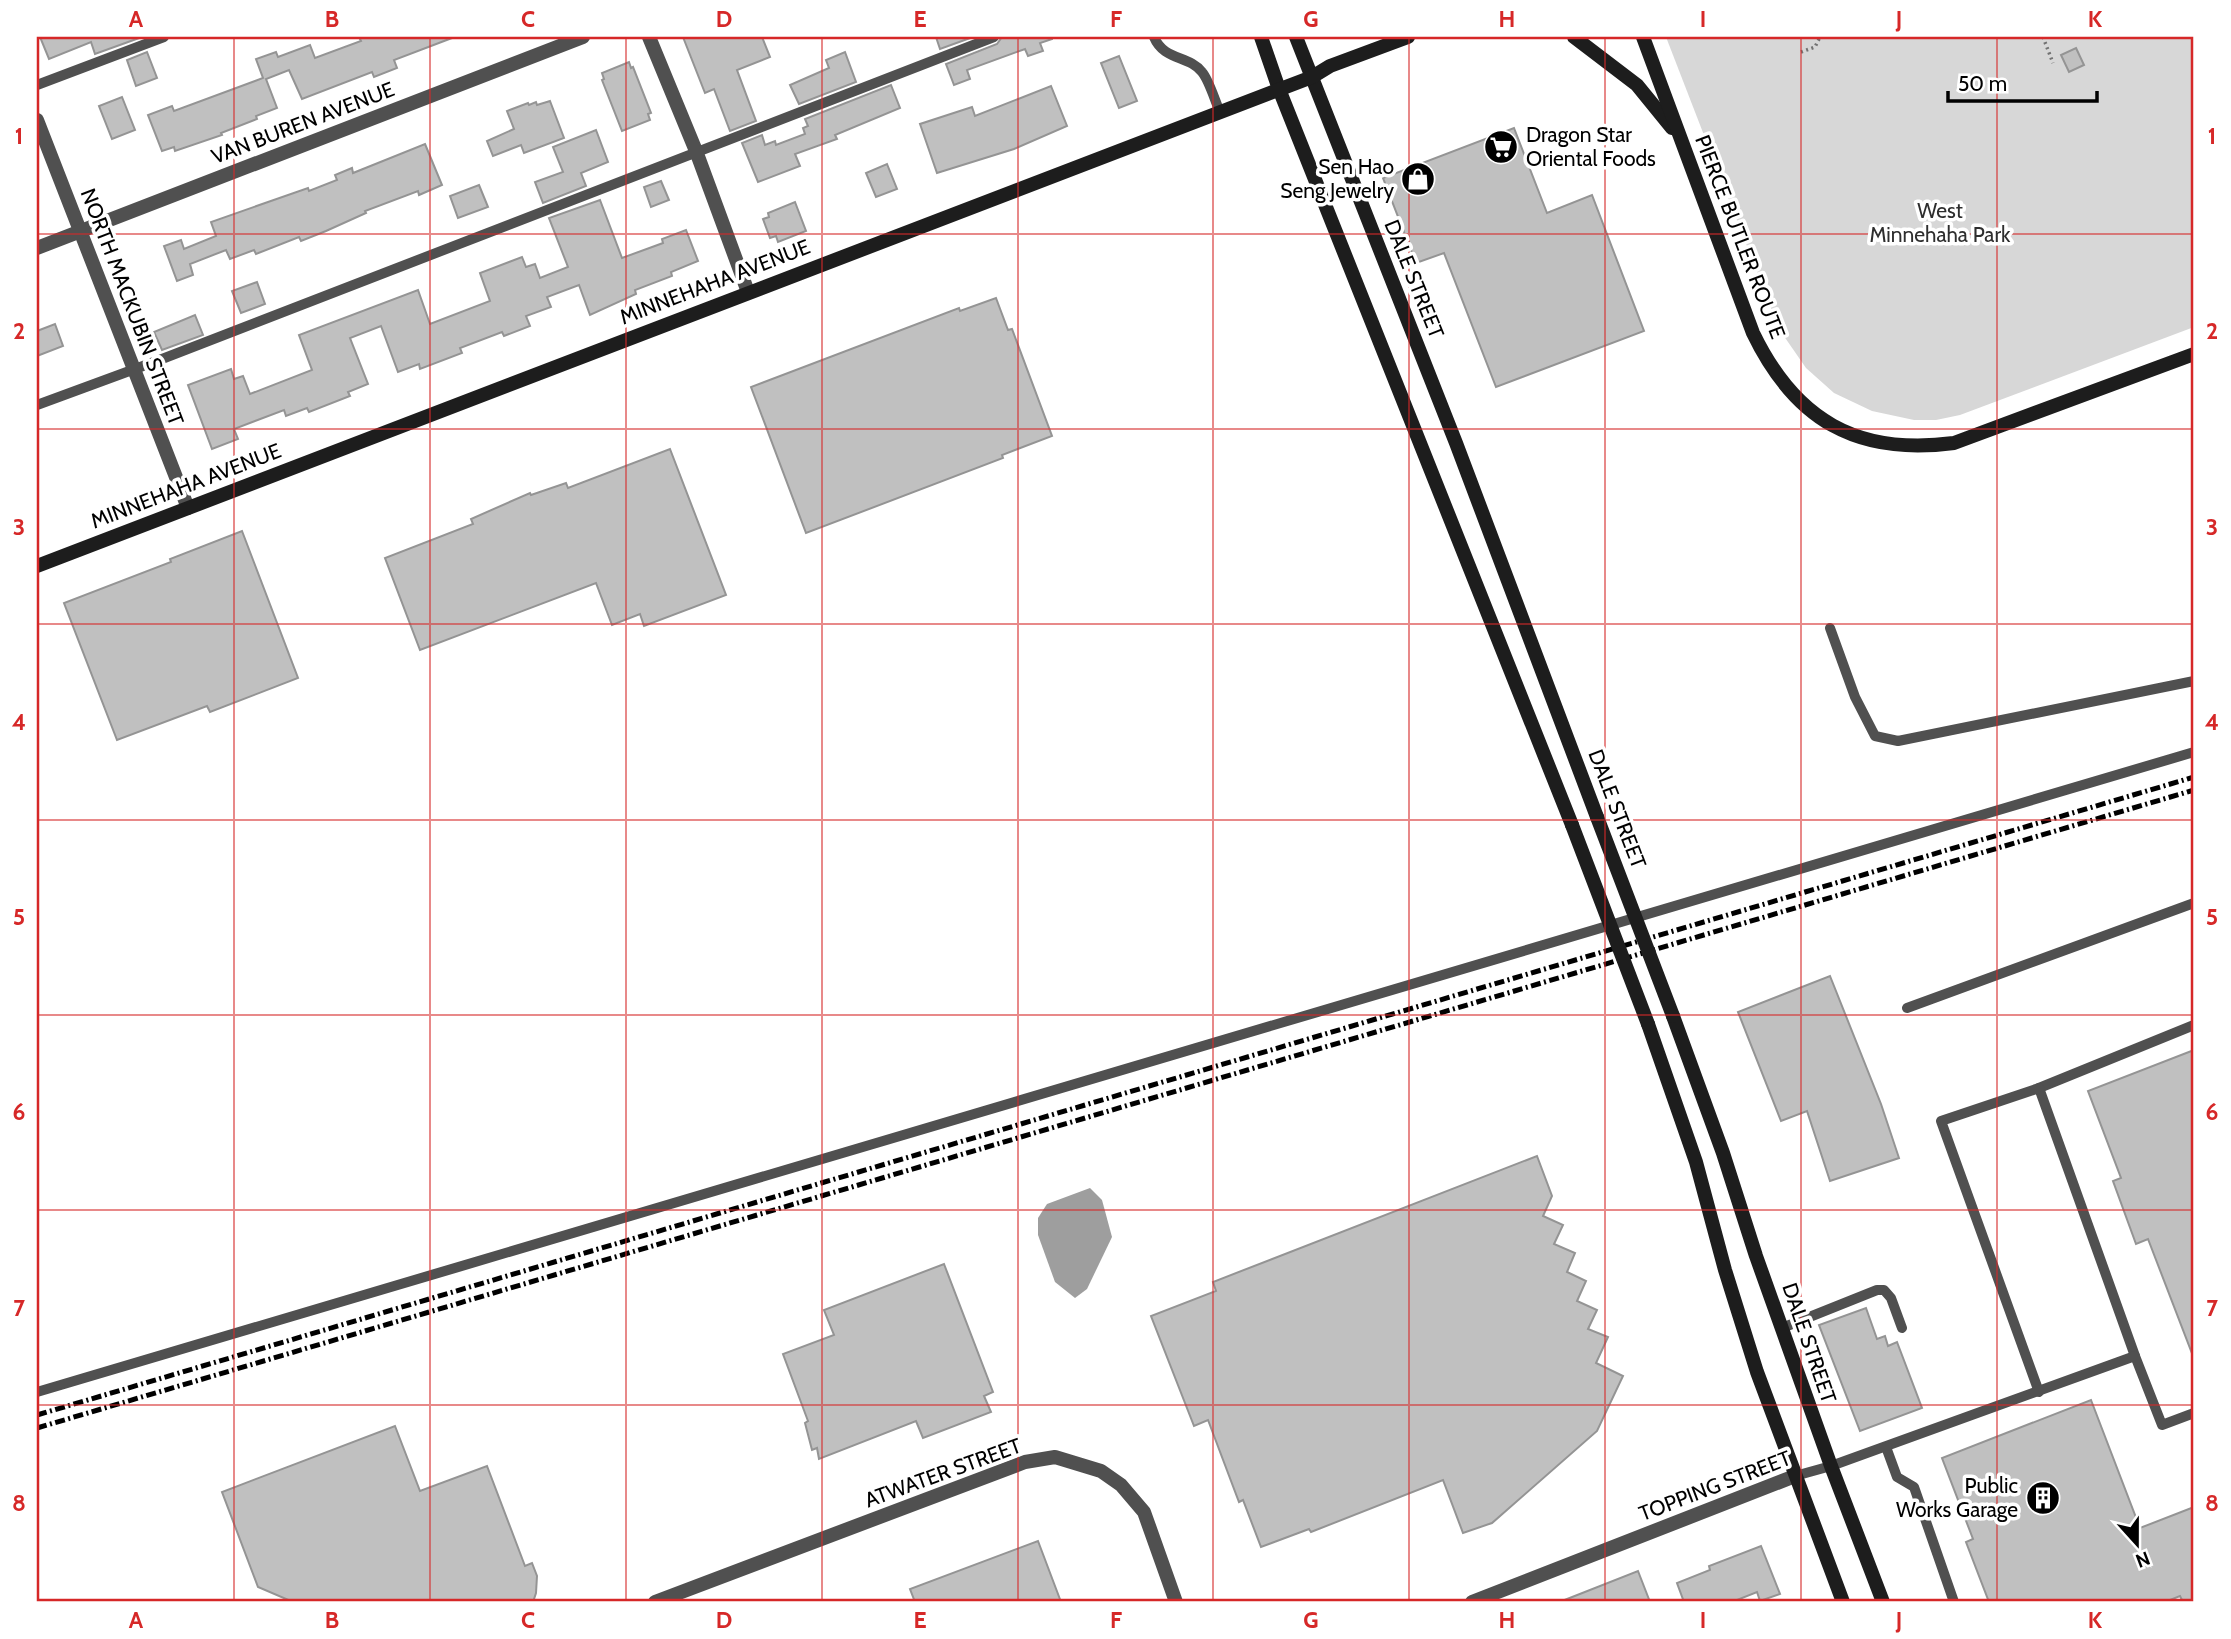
<svg xmlns="http://www.w3.org/2000/svg" width="2231" height="1639" font-family="Cabin,sans-serif">
  <rect width="100%" height="100%" fill="#fff"/>
  <polygon fill="#d7d7d7" points="1666,37 2194,37 2194,327 1960,415 1936,420 1914,420 1872,411 1834,393 1806,368 1779,329"/>
  <polygon fill="#9e9e9e" points="1090,1188 1102,1200 1112,1237 1087,1289 1075,1298 1055,1282 1038,1235 1038,1218 1047,1204"/>
  <g fill="#c0c0c0" stroke="#949494" stroke-width="2">
    <polygon points="40,37 142,37 95,54 91,42 49,59"/>
    <polygon points="359,37 452,38 394,60 397,68 374,77 372,72 302,99 289,70 266,79 277,108 256,116 257,119 221,133 222,135 175,151 174,147 162,151 148,115 172,106 174,111 263,78 256,59 276,52 278,57 310,45 315,58 361,41"/>
    <polygon points="683,37 762,37 770,57 737,70 756,121 730,131 714,89 705,93"/>
    <polygon points="936,37 973,37 940,49"/>
    <polygon points="1002,37 1052,37 1052,39 1040,43 1043,51 1028,56 1025,49 967,70 970,79 954,85 946,64 997,44"/>
    <polygon points="2076,48 2084,65 2069,72 2061,55"/>
    <polygon points="147,52 157,78 136,86 127,60"/>
    <polygon points="845,52 856,82 799,104 790,85 829,68 826,60"/>
    <polygon points="1119,56 1137,101 1119,108 1101,63"/>
    <polygon points="629,62 631,68 633,67 651,113 648,114 650,120 622,131 602,80 604,79 602,73"/>
    <polygon points="891,85 900,108 835,135 837,139 795,154 800,166 758,182 742,143 762,135 765,145 775,141 776,145 805,134 803,128 808,126 805,119"/>
    <polygon points="1051,86 1067,126 1014,149 937,173 920,124 972,107 975,116"/>
    <polygon points="122,97 135,130 112,139 99,106"/>
    <polygon points="550,101 564,138 524,153 521,145 493,156 487,141 514,129 507,111 528,103 529,105 536,102 537,105"/>
    <polygon points="1514,128 1547,213 1592,195 1644,331 1496,387 1444,253 1416,263 1383,178"/>
    <polygon points="596,130 608,162 581,173 586,186 543,203 535,182 563,172 553,147"/>
    <polygon points="425,144 442,185 419,195 418,191 365,211 366,213 326,231 301,241 299,237 256,254 254,250 230,259 226,250 190,264 193,275 177,281 164,246 181,240 184,249 216,236 211,222 308,188 309,191 337,180 335,175 352,168 353,173"/>
    <polygon points="887,164 897,189 876,197 866,173"/>
    <polygon points="661,181 669,200 651,207 644,187"/>
    <polygon points="479,185 488,207 458,218 450,196"/>
    <polygon points="600,200 622,258 663,243 662,239 686,230 698,261 671,272 672,276 635,290 636,294 590,315 579,285 547,297 551,307 526,316 530,326 504,336 502,332 460,348 462,353 420,369 419,364 398,372 381,326 350,338 368,384 348,392 350,396 309,412 307,408 286,416 284,410 234,429 238,439 212,449 188,385 231,369 234,379 243,376 250,394 312,370 299,335 418,290 430,324 490,301 480,273 522,257 526,267 535,264 540,278 568,267 549,218"/>
    <polygon points="795,202 806,231 778,242 776,236 770,238 763,219 769,217 768,213"/>
    <polygon points="257,282 265,304 241,313 232,291"/>
    <polygon points="996,298 1008,330 1012,329 1052,436 1002,455 1003,458 806,533 751,387 959,308 960,311"/>
    <polygon points="195,315 203,335 162,350 154,332"/>
    <polygon points="55,324 63,346 37,356 37,331"/>
    <polygon points="670,449 726,595 644,626 640,614 612,625 596,583 420,650 385,558 473,524 471,519 530,493 531,495 566,483 568,488"/>
    <polygon points="242,531 298,678 210,712 207,706 117,740 64,603 171,562 170,559"/>
    <polygon points="1830,976 1881,1104 1899,1158 1830,1181 1807,1111 1781,1121 1738,1012"/>
    <polygon points="2194,1050 2194,1356 2193,1356 2148,1239 2136,1244 2113,1181 2121,1178 2088,1091"/>
    <polygon points="1537,1156 1552,1196 1543,1216 1563,1225 1554,1244 1575,1253 1567,1272 1586,1281 1577,1301 1597,1310 1588,1329 1608,1337 1596,1363 1623,1376 1597,1431 1492,1523 1463,1533 1443,1480 1311,1532 1309,1529 1261,1547 1243,1500 1239,1502 1208,1420 1194,1426 1151,1316 1216,1291 1213,1282"/>
    <polygon points="944,1264 993,1392 984,1396 991,1412 923,1438 916,1421 819,1459 817,1448 812,1450 805,1423 808,1421 783,1354 834,1335 824,1310"/>
    <polygon points="1866,1308 1877,1339 1885,1336 1888,1346 1897,1342 1922,1408 1860,1431 1819,1325"/>
    <polygon points="2091,1400 2140,1528 2194,1507 2194,1602 2183,1602 2180,1596 2165,1602 1989,1602 1966,1542 1973,1539 1942,1458"/>
    <polygon points="395,1426 420,1491 487,1466 525,1566 532,1563 537,1576 536,1593 533,1602 293,1602 258,1587 222,1492"/>
    <polygon points="1038,1541 1061,1602 915,1602 910,1589"/>
    <polygon points="1761,1546 1780,1594 1760,1601 1757,1592 1732,1602 1684,1602 1677,1583 1710,1570 1709,1566"/>
    <polygon points="1638,1571 1650,1602 1562,1602 1562,1601"/>
  </g>
  <g fill="none" stroke-linecap="round" stroke-linejoin="round">
    <g stroke="#727272" stroke-width="3.5" stroke-dasharray="2 3.5" stroke-linecap="butt">
      <polyline points="2043,37 2053,63"/>
      <polyline points="1801,52 1815,47 1820,37"/>
    </g>
    <g stroke="#505050" stroke-width="10">
      <path d="M1154 37C1164 61 1189 55 1202 72 1209 80 1215 101 1220 112"/>
      <polyline points="37,85 164,37"/>
      <polyline points="37,405 162,359 994,37"/>
      <polyline points="1830,628 1855,697 1875,736 1898,741 2194,681"/>
      <polyline points="1907,1008 2194,903"/>
      <polyline points="2039,1088 2194,1025"/>
      <polyline points="1782,1328 1877,1290 1884,1290 1891,1298 1902,1328"/>
      <polyline points="37,1392 2194,752"/>
      <polyline points="2039,1392 1941,1121 2039,1088 2135,1356"/>
      <polyline points="1886,1447 1897,1477 1914,1487 1954,1602"/>
      <polyline points="1795,1476 1831,1466 2135,1356 2162,1425 2194,1413"/>
    </g>
    <g stroke="#505050" stroke-width="14">
      <polyline points="649,37 696,151 748,292"/>
      <polyline points="37,120 188,508"/>
      <polyline points="37,248 583,37"/>
      <polyline points="655,1602 1025,1462 1055,1457 1101,1471 1121,1485 1144,1512 1176,1602"/>
      <polyline points="1472,1602 1795,1476"/>
    </g>
    <g stroke="#1d1d1d" stroke-width="14">
      <polyline points="1261,37 1279,89 1572,825"/>
      <polyline points="1296,37 1456,443 1597,817"/>
      <polyline points="1574,37 1637,85 1672,128"/>
      <path d="M1643 37 1753 333C1795 420 1857 456 1954 443L2194 354"/>
      <polyline points="37,566 1312,77 1330,66 1408,37"/>
      <polyline points="1673,1016 1723,1153 1756,1256 1831,1466 1883,1602"/>
      <polyline points="1648,1024 1696,1162 1725,1270 1757,1372 1843,1602"/>
    </g>
    <g stroke="#000" stroke-width="5" stroke-dasharray="10 3.5 2 3.5" stroke-linecap="butt">
      <polyline points="37,1415 2194,777"/>
      <polyline points="37,1428 2194,790"/>
    </g>
    <g stroke="#1d1d1d" stroke-width="14">
      <polyline points="1597,817 1673,1016"/>
      <polyline points="1572,825 1648,1024"/>
    </g>
  </g>
  <path fill="none" stroke="#d62828" stroke-width="2" stroke-opacity="0.55" d="M234 37V1602M430 37V1602M626 37V1602M822 37V1602M1018 37V1602M1213 37V1602M1409 37V1602M1605 37V1602M1801 37V1602M1997 37V1602M37 234H2194M37 429H2194M37 624H2194M37 820H2194M37 1015H2194M37 1210H2194M37 1405H2194"/>
  <defs>
    <g id="supermarket-disc" transform="scale(1.75)"><circle r="9.5" fill="#000" stroke="#fff"/><path d="M-6-5.5h2.5l.6 2H6L4.5 2H-2.5L-4.4-4H-6ZM-1.5 3.2a1.3 1.3 0 1 0 .1 0ZM3 3.2a1.3 1.3 0 1 0 .1 0Z" fill="#fff"/></g>
    <g id="shop-disc" transform="scale(1.75)"><circle r="9.5" fill="#000" stroke="#fff"/><path d="M-5-2.5h2.3a2.7 3.5 0 0 1 5.4 0H5L5.5 6h-11ZM-1.5-2.5h3a1.5 2.3 0 0 0-3 0Z" fill="#fff"/></g>
    <g id="building-disc" transform="scale(1.75)"><circle r="9.5" fill="#000" stroke="#fff"/><path d="M-4-6H4V6H1V3H-1V6H-4ZM-2.5-4.3h1.7v1.8h-1.7ZM.8-4.3h1.7v1.8H.8ZM-2.5-1h1.7V.8h-1.7ZM.8-1h1.7V.8H.8Z" fill="#fff"/></g>
  </defs>
  <g fill-rule="evenodd">
    <use href="#supermarket-disc" x="1501" y="147"/>
    <use href="#shop-disc" x="1418" y="179"/>
    <use href="#building-disc" x="2043" y="1498"/>
  </g>
  <g text-anchor="middle" stroke-width="7" stroke-linejoin="round" paint-order="stroke">
    <g font-size="21" fill="#000" stroke="#fff">
      <text transform="translate(303 123) rotate(-21)" y="7">VAN BUREN AVENUE</text>
      <text transform="translate(1740 237) rotate(69)" y="7">PIERCE BUTLER ROUTE</text>
      <text transform="translate(1414 279) rotate(68)" y="7">DALE STREET</text>
      <text transform="translate(715 282) rotate(-21)" y="7">MINNEHAHA AVENUE</text>
      <text transform="translate(132 307) rotate(69)" y="7">NORTH MACKUBIN STREET</text>
      <text transform="translate(186 486) rotate(-21)" y="7">MINNEHAHA AVENUE</text>
      <text transform="translate(1617 809) rotate(69)" y="7">DALE STREET</text>
      <text transform="translate(1809 1343) rotate(71)" y="7">DALE STREET</text>
      <text transform="translate(943 1473) rotate(-20)" y="7">ATWATER STREET</text>
      <text transform="translate(1715 1486) rotate(-21)" y="7">TOPPING STREET</text>
    </g>
    <g font-size="21" fill="#000" stroke="#fff" text-anchor="end">
      <text x="1526" y="142" text-anchor="start">Dragon Star<tspan x="1526" dy="24">Oriental Foods</tspan></text>
      <text x="1394" y="174">Sen Hao<tspan x="1394" dy="24">Seng Jewelry</tspan></text>
      <text x="2018" y="1493">Public<tspan x="2018" dy="24">Works Garage</tspan></text>
    </g>
    <g font-size="21" fill="#2e2e2e" stroke="#fff">
      <text x="1940" y="218">West<tspan x="1940" dy="24">Minnehaha Park</tspan></text>
    </g>
  </g>
  <rect width="2231" height="1639" fill="none" stroke="#ffffff" stroke-width="77"/>
  <g transform="translate(2137 1544) rotate(159)" stroke="#ffffff" stroke-width="5" paint-order="stroke">
  <path d="M0-5L12 26L0 18L-12 26Z" fill="#000000"/>
  <text y="-10" font-size="19" font-weight="bold" text-anchor="middle" fill="#000000">N</text>
  </g>
  <path d="M1948 91v10h149v-10" fill="none" stroke="#000000" stroke-width="3.5"/>
  <text x="1958" y="91" font-size="21" fill="#000000" stroke="#ffffff" stroke-width="5" paint-order="stroke">50 m</text>
  <rect x="38" y="38" width="2154" height="1562" fill="none" stroke="#d62828" stroke-width="2.5"/>
  <g font-size="23" text-anchor="middle" font-weight="bold" fill="#d62828">
    <text x="136" y="27">A</text>
    <text x="332" y="27">B</text>
    <text x="528" y="27">C</text>
    <text x="724" y="27">D</text>
    <text x="920" y="27">E</text>
    <text x="1116" y="27">F</text>
    <text x="1311" y="27">G</text>
    <text x="1507" y="27">H</text>
    <text x="1703" y="27">I</text>
    <text x="1899" y="27">J</text>
    <text x="2095" y="27">K</text>
    <text x="19" y="144">1</text>
    <text x="2212" y="144">1</text>
    <text x="19" y="339">2</text>
    <text x="2212" y="339">2</text>
    <text x="19" y="535">3</text>
    <text x="2212" y="535">3</text>
    <text x="19" y="730">4</text>
    <text x="2212" y="730">4</text>
    <text x="19" y="925">5</text>
    <text x="2212" y="925">5</text>
    <text x="19" y="1120">6</text>
    <text x="2212" y="1120">6</text>
    <text x="19" y="1316">7</text>
    <text x="2212" y="1316">7</text>
    <text x="19" y="1511">8</text>
    <text x="2212" y="1511">8</text>
    <text x="136" y="1628">A</text>
    <text x="332" y="1628">B</text>
    <text x="528" y="1628">C</text>
    <text x="724" y="1628">D</text>
    <text x="920" y="1628">E</text>
    <text x="1116" y="1628">F</text>
    <text x="1311" y="1628">G</text>
    <text x="1507" y="1628">H</text>
    <text x="1703" y="1628">I</text>
    <text x="1899" y="1628">J</text>
    <text x="2095" y="1628">K</text>
  </g>
</svg>
